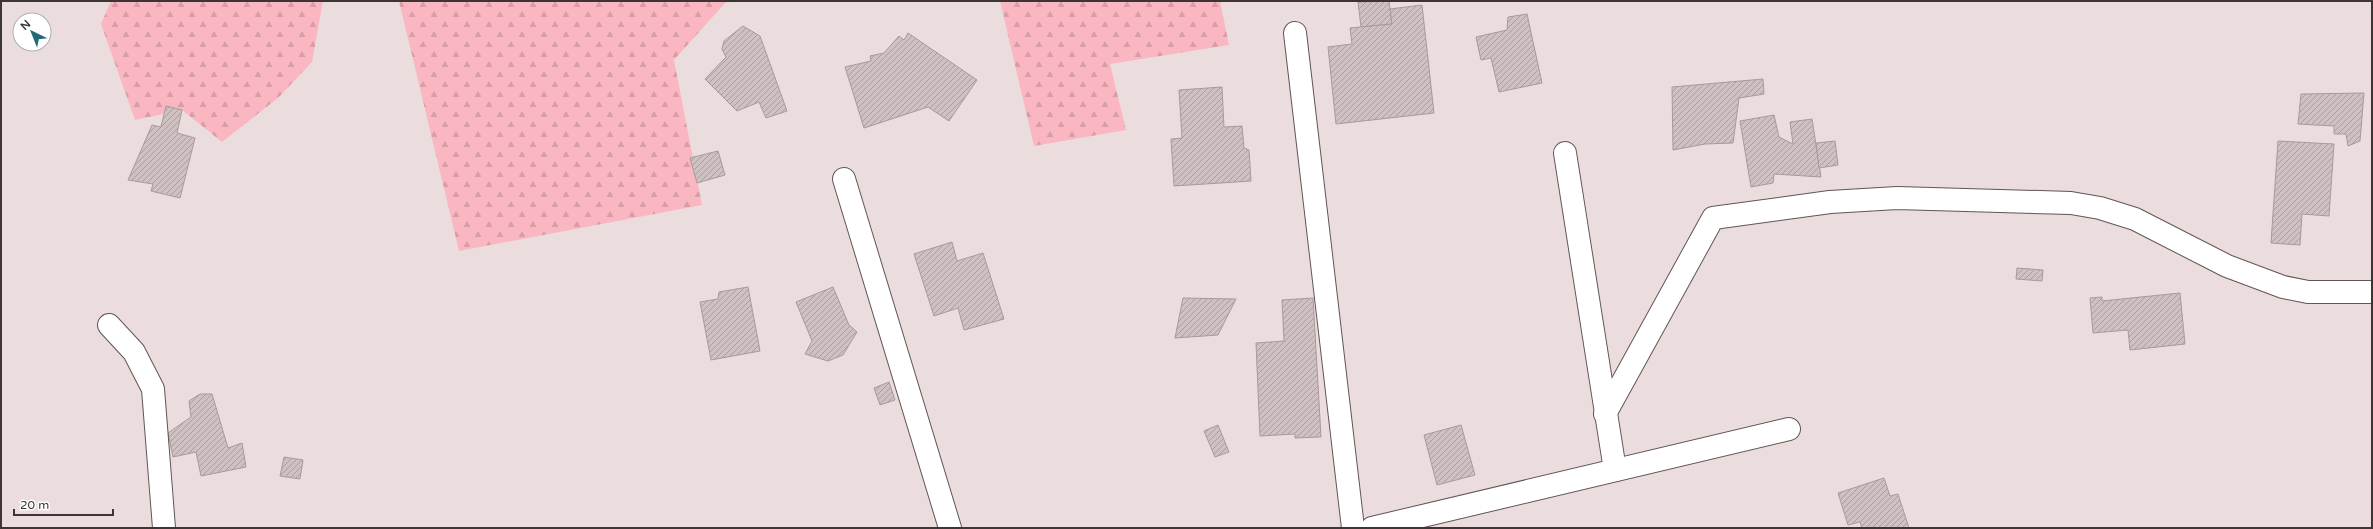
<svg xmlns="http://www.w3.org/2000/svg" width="2373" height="529" font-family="'Varela Round',sans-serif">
  <defs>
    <pattern id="forest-firs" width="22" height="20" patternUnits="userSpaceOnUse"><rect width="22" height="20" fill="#fab7c2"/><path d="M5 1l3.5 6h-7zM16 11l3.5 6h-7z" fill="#d79ea7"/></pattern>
    <pattern id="building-hatch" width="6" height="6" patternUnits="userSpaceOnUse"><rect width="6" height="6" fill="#cfc0c2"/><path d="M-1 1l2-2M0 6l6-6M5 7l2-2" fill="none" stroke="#a99d9e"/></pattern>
  </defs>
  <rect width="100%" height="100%" fill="#ebdcde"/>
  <g fill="url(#forest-firs)">
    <polygon points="111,1 323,1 312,62 278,98 222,142 182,110 135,120 101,24"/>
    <polygon points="399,1 736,1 725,3 674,60 702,205 459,251"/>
    <polygon points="1000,1 1220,1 1229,45 1110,64 1126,130 1034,146"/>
  </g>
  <g fill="url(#building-hatch)" stroke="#a89a9c">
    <polygon points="1389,1 1392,24 1361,27 1358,2"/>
    <polygon points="1422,5 1434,113 1336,124 1328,47 1352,44 1350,28 1392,24 1390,9"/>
    <polygon points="1527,14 1542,83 1499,92 1491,58 1481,60 1476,37 1507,30 1508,17"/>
    <polygon points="743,26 760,36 787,111 766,118 759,102 737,111 705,79 726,57 722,49 724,41"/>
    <polygon points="908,33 977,80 949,121 928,107 864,128 845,67 871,61 870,56 884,53 899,36 904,40"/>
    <polygon points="1763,79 1764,94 1739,98 1733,143 1705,144 1673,150 1672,87"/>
    <polygon points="1222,87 1224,127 1242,126 1244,148 1249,150 1251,181 1174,186 1171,139 1182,138 1179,90"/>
    <polygon points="2364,93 2360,141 2348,146 2346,134 2334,134 2334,126 2298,124 2301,94"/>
    <polygon points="166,106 182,110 177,133 195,138 180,198 151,191 153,184 128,180 152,125 161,127"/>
    <polygon points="1774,115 1779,137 1793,144 1790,122 1812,119 1821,177 1774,174 1773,183 1751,187 1740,121"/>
    <polygon points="1835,141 1838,165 1819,168 1816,143"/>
    <polygon points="2278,141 2334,144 2329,216 2302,214 2300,245 2271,243"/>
    <polygon points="718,151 725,175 697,183 690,158"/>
    <polygon points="952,242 957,261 983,253 1004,319 964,330 958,308 934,316 914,254"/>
    <polygon points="2017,268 2043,270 2042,281 2016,279"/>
    <polygon points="748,287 760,351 711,360 700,302 718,299 719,292"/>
    <polygon points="833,287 849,325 857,332 843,355 828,361 805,354 812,341 796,302"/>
    <polygon points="2180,293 2185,344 2130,350 2128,330 2093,333 2090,298 2102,297 2102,301"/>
    <polygon points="1183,298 1236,299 1218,335 1175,338"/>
    <polygon points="1313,298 1321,437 1295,438 1295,434 1260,436 1256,343 1284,341 1282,300"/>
    <polygon points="889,382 895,400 880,405 874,388"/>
    <polygon points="200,394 212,394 228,448 242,443 246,467 201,476 196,452 173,457 168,433 191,417 189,401"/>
    <polygon points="1218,425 1229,452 1215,457 1204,431"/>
    <polygon points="1461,425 1475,475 1437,485 1424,435"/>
    <polygon points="284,457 303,460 300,479 280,476"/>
    <polygon points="1884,478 1890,496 1898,494 1909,528 1862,528 1860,522 1848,525 1838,493"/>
  </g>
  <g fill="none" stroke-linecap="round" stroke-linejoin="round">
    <g stroke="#615556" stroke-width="24">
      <g id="street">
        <polyline points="1295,33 1353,528"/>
        <polyline points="1565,153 1615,470"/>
        <polyline points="844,179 950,528"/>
        <polyline points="109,325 134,352 153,389 164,528"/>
        <polyline points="1605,414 1713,218 1830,202 1897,198 2071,203 2100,208 2135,219 2227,266 2283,287 2308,292 2372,292"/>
        <polyline points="1372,528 1789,429"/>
      </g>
    </g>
    <use href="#street" stroke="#fff" stroke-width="22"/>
  </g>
  <rect width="2373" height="529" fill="none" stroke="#3b3536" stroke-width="4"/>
  <g transform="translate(32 32) rotate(317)"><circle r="19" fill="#ffffff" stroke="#b1aeaf"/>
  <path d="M0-3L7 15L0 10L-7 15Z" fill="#216a76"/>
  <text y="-6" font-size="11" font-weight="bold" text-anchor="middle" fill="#3b3536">N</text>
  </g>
  <path d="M14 509v6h99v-6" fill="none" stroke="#3b3536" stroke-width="2"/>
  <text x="20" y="509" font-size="12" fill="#3b3536" stroke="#ffffff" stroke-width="3" paint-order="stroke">20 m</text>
</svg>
